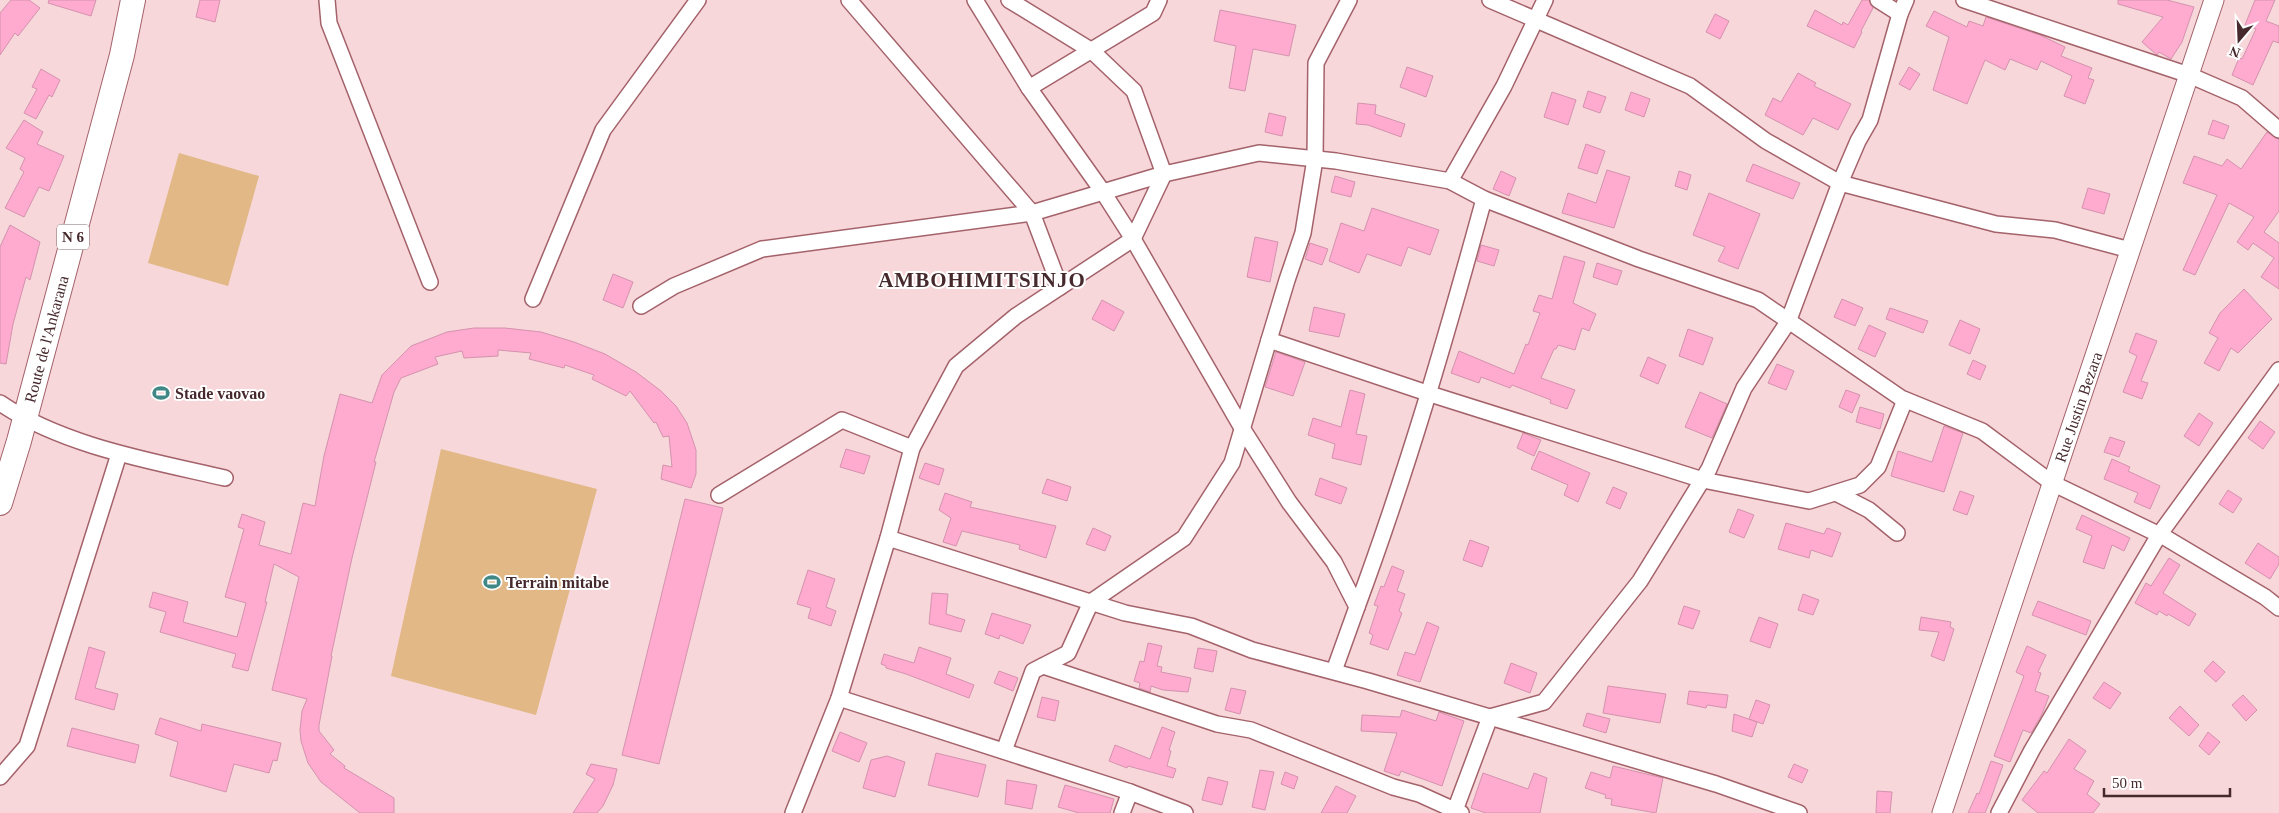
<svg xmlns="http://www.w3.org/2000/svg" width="2279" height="813" font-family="'Times New Roman',serif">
  <rect width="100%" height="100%" fill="#f7d7da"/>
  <g fill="#e1b886">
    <polygon points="179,153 259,176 228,286 148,263"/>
    <polygon points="441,449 597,489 536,715 391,676"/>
  </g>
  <g fill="#feabcf" stroke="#d492ae">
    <polygon points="11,0 29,0 40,8 18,36 15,33 0,55 0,13"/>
    <polygon points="49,0 96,0 91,16 48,3"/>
    <polygon points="200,0 220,0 215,22 196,17"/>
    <polygon points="1862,0 1869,0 1873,8 1861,31 1862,32 1854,48 1807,26 1815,10 1842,25 1843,22 1848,25"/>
    <polygon points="2118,0 2167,0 2194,7 2182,42 2171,59 2159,52 2157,55 2142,42 2163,17 2118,4"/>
    <polygon points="2255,0 2275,0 2266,21 2279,26 2279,43 2273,41 2253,85 2232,75 2239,58 2242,59 2256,29 2245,25"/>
    <polygon points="1220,10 1296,25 1289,56 1253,49 1245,91 1229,88 1236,46 1214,41"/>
    <polygon points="1934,11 1967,27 1969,21 1983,26 1986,17 2040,35 2065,47 2061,56 2092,68 2088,78 2094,80 2085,104 2064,96 2072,76 2041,61 2037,70 2010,59 2005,70 1985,60 1967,104 1933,90 1949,37 1926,26"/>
    <polygon points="1715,14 1729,21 1720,39 1706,32"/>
    <polygon points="1407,67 1433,76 1426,97 1400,87"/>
    <polygon points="1909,67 1920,74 1910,90 1899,84"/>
    <polygon points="41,69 60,80 52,97 49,95 36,119 24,113 37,89 32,87"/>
    <polygon points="1798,73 1816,83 1814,86 1851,104 1838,130 1813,118 1803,135 1765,115 1773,98 1781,102"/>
    <polygon points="1588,91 1606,97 1600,113 1583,107"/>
    <polygon points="1552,92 1576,100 1568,125 1544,117"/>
    <polygon points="1631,92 1650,99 1644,117 1625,110"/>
    <polygon points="1358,103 1376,105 1375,114 1405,124 1401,137 1368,125 1356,124"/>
    <polygon points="1269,113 1286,117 1282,136 1265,132"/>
    <polygon points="24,120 43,132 37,144 64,156 49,191 39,187 24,217 5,208 24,172 20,169 25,158 6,148"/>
    <polygon points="2213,120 2229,126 2224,139 2208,134"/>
    <polygon points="2267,132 2279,139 2279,211 2264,232 2279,243 2279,289 2261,277 2274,258 2253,243 2248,250 2237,242 2254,217 2229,203 2195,275 2183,270 2217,195 2183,183 2194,156 2222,166 2227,159 2241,169"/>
    <polygon points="1586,144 1605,151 1597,174 1578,168"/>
    <polygon points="1753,164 1800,183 1793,199 1746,181"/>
    <polygon points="1607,170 1630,177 1614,228 1562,213 1568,193 1596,203"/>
    <polygon points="1501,171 1516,178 1509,196 1493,189"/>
    <polygon points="1679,171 1691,175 1687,190 1675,186"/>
    <polygon points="1335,176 1355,182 1351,197 1331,192"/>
    <polygon points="2088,188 2110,194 2104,214 2082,208"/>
    <polygon points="1709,193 1760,214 1738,269 1718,261 1725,247 1693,235"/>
    <polygon points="1372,208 1439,230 1430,255 1408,247 1401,266 1367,254 1359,273 1329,261 1341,223 1364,231"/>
    <polygon points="10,225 40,242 30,280 26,277 13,324 6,364 0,363 0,247"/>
    <polygon points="1255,237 1278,242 1270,282 1247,277"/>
    <polygon points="1310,243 1328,249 1322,265 1305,259"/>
    <polygon points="1481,245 1499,250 1494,266 1477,261"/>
    <polygon points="1564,256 1585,262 1573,303 1596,314 1589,331 1582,328 1575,350 1558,345 1556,349 1554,349 1541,378 1575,390 1567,409 1550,403 1551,400 1512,385 1510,388 1481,377 1479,383 1451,373 1459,351 1514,374 1526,344 1528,345 1540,313 1533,311 1539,295 1552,299"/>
    <polygon points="1597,263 1622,271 1617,285 1593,277"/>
    <polygon points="613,274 633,282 623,308 603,300"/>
    <polygon points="2244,289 2272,319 2238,353 2231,348 2219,371 2204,363 2218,338 2209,333 2220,313"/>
    <polygon points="1842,299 1863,308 1855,326 1834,317"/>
    <polygon points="1102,300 1124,312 1114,331 1092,319"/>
    <polygon points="1314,307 1345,314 1339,337 1309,331"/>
    <polygon points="1890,308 1928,321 1923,333 1886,319"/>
    <polygon points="1960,320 1980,329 1970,354 1949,345"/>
    <polygon points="1869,325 1886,333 1875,357 1858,349"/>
    <polygon points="474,328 505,328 541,332 574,342 605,354 636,372 661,391 676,406 687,423 696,450 696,474 691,488 661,479 663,465 672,467 669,436 663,437 656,422 654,423 630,391 626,396 592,379 594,375 565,365 564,368 529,359 531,353 498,350 498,356 464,358 462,351 435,357 438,364 401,378 394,392 374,462 376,462 352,558 331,656 332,656 319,725 319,731 334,750 330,754 345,766 344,768 394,798 394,813 360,813 321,782 308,763 301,741 300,730 302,711 307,699 272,690 299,577 274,564 265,602 267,602 248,671 232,667 236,654 160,632 166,612 149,607 153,592 188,602 183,622 237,637 246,603 225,597 244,529 238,527 242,514 265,522 259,545 291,554 303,503 315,506 324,456 340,394 372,403 382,375 411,346 447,332"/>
    <polygon points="1688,329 1713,338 1703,365 1679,356"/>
    <polygon points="2136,333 2157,341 2141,381 2148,383 2142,399 2123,392 2137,356 2129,352"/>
    <polygon points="1276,352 1305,362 1293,396 1265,387"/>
    <polygon points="1648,357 1666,365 1658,384 1640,376"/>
    <polygon points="1973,360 1986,366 1980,380 1967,374"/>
    <polygon points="1777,364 1794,371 1786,390 1768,383"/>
    <polygon points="1350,390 1365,394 1356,434 1367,436 1361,465 1332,458 1335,444 1308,435 1313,418 1341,427"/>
    <polygon points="1846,390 1860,395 1852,413 1839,407"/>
    <polygon points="1700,392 1727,404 1712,438 1685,427"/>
    <polygon points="1860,407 1884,414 1880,429 1856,422"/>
    <polygon points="2199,413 2213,423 2199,446 2184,436"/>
    <polygon points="2260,421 2275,432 2263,449 2248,438"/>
    <polygon points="1944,426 1963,433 1944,492 1891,476 1898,451 1932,462"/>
    <polygon points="1523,433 1541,440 1534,456 1517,448"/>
    <polygon points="2110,437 2125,442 2119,457 2104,452"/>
    <polygon points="846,449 870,456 864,474 840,467"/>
    <polygon points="1539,451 1590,473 1578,502 1564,495 1568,485 1531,469"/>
    <polygon points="2112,459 2130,467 2128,471 2160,486 2150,509 2134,502 2138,493 2104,479"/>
    <polygon points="925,463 944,469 939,485 919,478"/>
    <polygon points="1320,478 1347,488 1341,504 1315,495"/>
    <polygon points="1047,479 1071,487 1067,501 1042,493"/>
    <polygon points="1613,487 1627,493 1620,509 1606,503"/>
    <polygon points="2228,490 2242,499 2233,513 2219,504"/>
    <polygon points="1960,491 1974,496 1967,515 1953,510"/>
    <polygon points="945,493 972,502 970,507 1056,526 1046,558 1019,549 1020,545 962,531 956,546 943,542 951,518 939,510"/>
    <polygon points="685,499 723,508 659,764 622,755"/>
    <polygon points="1738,509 1754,515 1744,538 1729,532"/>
    <polygon points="2082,515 2130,538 2124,551 2112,545 2104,569 2083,562 2092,536 2076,529"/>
    <polygon points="1786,523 1824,534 1827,528 1841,533 1832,557 1811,550 1809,558 1778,549"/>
    <polygon points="1093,528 1111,536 1105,551 1086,544"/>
    <polygon points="1470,540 1489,547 1482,567 1463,560"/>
    <polygon points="2258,543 2279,557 2279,564 2270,579 2245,563"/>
    <polygon points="2169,558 2180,565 2163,593 2196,614 2189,626 2168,614 2167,616 2159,611 2157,615 2135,603 2146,583 2151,586"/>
    <polygon points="1392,566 1404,571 1397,591 1405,594 1399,611 1402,613 1388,650 1370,644 1373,635 1369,633 1378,606 1374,605 1381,586 1384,587"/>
    <polygon points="808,570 835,579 826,607 836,611 831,626 808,618 811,608 797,604"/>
    <polygon points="932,593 948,594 946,614 965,620 961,632 929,624"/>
    <polygon points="1803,594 1819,600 1813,615 1798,610"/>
    <polygon points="2038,601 2091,621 2086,635 2032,615"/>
    <polygon points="1684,606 1700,611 1693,629 1678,624"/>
    <polygon points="992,613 1031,625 1023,644 1000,635 999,639 985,634"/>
    <polygon points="1759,617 1778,624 1770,648 1750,641"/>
    <polygon points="1921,617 1951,622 1950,627 1954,629 1944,661 1931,656 1939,632 1919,630"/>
    <polygon points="1427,622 1439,627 1420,682 1397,675 1405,652 1415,655"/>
    <polygon points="1148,643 1162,646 1157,666 1162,667 1161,672 1191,678 1188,692 1163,690 1151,686 1150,692 1139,688 1140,683 1134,681 1140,661 1144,662"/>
    <polygon points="2027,646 2046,655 2038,672 2041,673 2035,691 2049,696 2042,714 2031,733 2023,730 2010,762 1994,756 2024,676 2016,672"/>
    <polygon points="89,647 105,652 95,688 118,694 114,710 75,699"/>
    <polygon points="919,647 951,658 946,674 974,685 969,698 906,674 886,668 886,666 881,664 884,654 914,663"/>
    <polygon points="1198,648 1217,651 1213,672 1194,668"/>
    <polygon points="2213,661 2225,672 2216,682 2204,671"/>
    <polygon points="1511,663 1537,673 1530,693 1504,683"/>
    <polygon points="999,671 1018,678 1013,691 994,683"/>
    <polygon points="2104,682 2121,693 2110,709 2093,698"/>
    <polygon points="1608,686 1666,694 1660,723 1603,713"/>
    <polygon points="1231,688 1246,691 1240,714 1225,710"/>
    <polygon points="1689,691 1728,695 1726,708 1707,705 1706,708 1687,704"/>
    <polygon points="2243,695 2257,710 2246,721 2232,705"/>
    <polygon points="1042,697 1059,701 1055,721 1037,717"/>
    <polygon points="1756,700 1770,705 1763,724 1749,719"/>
    <polygon points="2180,706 2199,725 2189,736 2169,718"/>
    <polygon points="1402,710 1436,721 1439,712 1464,721 1442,786 1401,771 1399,776 1384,771 1397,733 1361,731 1362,715 1400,717"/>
    <polygon points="1587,713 1610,719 1606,733 1583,726"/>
    <polygon points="1734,714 1757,722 1752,737 1732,731"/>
    <polygon points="160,718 201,731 202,724 281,743 277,761 273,760 269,773 234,764 226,792 170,776 178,742 155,734"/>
    <polygon points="1162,727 1175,732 1169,750 1171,751 1167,766 1176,769 1173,778 1128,766 1127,768 1109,761 1115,745 1150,759"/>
    <polygon points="72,728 139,745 135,763 67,746"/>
    <polygon points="840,732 867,743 859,762 832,751"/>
    <polygon points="2208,732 2220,742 2209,755 2199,746"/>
    <polygon points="2069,739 2086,751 2074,769 2094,781 2087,794 2100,804 2093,813 2038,813 2022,800 2044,771 2047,773"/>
    <polygon points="936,753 986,765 978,797 928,785"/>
    <polygon points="887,756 905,762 895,797 863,788 871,760"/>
    <polygon points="1991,761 2003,765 1990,801 1985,813 1968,813 1977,793 1979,794"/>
    <polygon points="591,764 617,769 613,785 603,806 597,813 573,813 595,779 586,774"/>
    <polygon points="1794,764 1808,770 1802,783 1788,777"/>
    <polygon points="1613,766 1663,778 1656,813 1611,805 1612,799 1605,798 1606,795 1585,788 1591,772 1610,778"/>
    <polygon points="1260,770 1274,772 1265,810 1252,807"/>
    <polygon points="1285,772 1298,777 1294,789 1281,784"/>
    <polygon points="1483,773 1528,789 1534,773 1547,778 1540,813 1486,813 1471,808"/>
    <polygon points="1208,777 1228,782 1222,805 1202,800"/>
    <polygon points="1007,780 1037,785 1032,809 1005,804"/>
    <polygon points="1065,785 1114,799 1110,813 1079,813 1058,807"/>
    <polygon points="1336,786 1356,796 1347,813 1321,813"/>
    <polygon points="1877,791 1892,792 1890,813 1876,813"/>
  </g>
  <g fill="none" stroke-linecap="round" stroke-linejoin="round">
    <g stroke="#a4626a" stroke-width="18">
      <g id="minor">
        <polyline points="327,0 329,23 430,282"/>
        <polyline points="849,0 1032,213 1060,287"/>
        <polyline points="975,0 1029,88 1103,192 1133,239 1242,428 1289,502 1334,562 1357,607 1334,671"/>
        <polyline points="1490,0 1690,86 1766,141 1840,183 1996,224 2055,230 2130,250"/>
        <polyline points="1878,0 1900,14"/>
        <polyline points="1964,0 2189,75 2242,98 2279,130"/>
        <polyline points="1029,88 1153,13 1159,0"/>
        <polyline points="1450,181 1504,86 1545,0"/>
        <polyline points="533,299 603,130 698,0"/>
        <polyline points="641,306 674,286 762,249 1032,213 1164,174 1259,153 1336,161 1450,181 1484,199 1639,259 1758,300 1901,398 1982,431 2052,483 2166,538 2265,597 2279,608"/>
        <polyline points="1269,340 1430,394 1703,480 1809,501 1860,485 1878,467 1905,400"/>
        <path d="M0 403C63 446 151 461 225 478"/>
        <polyline points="1836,493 1869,510 1897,533"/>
        <polyline points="719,495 842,420 912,448 956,366 1016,316 1133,239 1164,174 1134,91 1092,51 1009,0"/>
        <polyline points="888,538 1125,613 1191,626 1252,650 1368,681 1716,784 1799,813"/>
        <path d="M1357 607C1407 472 1446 338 1484 199"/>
        <polyline points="1043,666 1217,724 1251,730 1393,787 1419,794 1461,813"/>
        <polyline points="839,698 1130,792 1185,813"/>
        <polyline points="1004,751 1033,671 1068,653 1091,602 1184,538 1232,463 1287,280 1303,233 1315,159 1316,63 1349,0"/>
        <polyline points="0,777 27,746 119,454"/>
        <polyline points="793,813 839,698 888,538 912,448"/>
        <polyline points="1122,813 1130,792"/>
        <polyline points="1454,813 1490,717 1544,702 1640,581 1709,469 1744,388 1788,322 1840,183 1858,141 1870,120 1900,14 1906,0"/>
        <polyline points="1999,813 2032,750 2159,535 2279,370"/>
      </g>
    </g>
    <g stroke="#a4626a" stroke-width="21">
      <polyline id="tertiary" points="1942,813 2214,0"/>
    </g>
    <g stroke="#a4626a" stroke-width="26">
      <polyline id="primary" points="0,503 19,441 122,55 133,0"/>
    </g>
    <use href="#minor" stroke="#fff" stroke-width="15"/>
    <use href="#tertiary" stroke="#fff" stroke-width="19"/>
    <use href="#primary" stroke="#fff" stroke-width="24"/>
  </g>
  <defs>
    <g id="stadium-bare" transform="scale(1.35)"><path d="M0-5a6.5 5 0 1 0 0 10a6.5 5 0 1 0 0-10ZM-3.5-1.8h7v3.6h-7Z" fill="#408885" stroke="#fff" stroke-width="2.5" paint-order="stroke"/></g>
  </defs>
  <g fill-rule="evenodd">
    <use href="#stadium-bare" x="161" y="393"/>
    <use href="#stadium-bare" x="492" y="582"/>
  </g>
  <g text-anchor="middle" stroke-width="4" stroke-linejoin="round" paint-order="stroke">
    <rect fill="#fff" stroke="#7e696b" stroke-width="1" x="57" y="224.5" width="32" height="25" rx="4"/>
    <g font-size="15" font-weight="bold" fill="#46292c">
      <text x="73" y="242">N 6</text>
    </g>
    <g font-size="16" fill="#46292c" stroke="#fff">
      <text transform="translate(46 339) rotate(-75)" y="6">Route de l'Ankarana</text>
      <text transform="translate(2078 407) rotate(-71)" y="6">Rue Justin Bezara</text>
    </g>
    <g font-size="16" font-weight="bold" fill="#46292c" stroke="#fff" text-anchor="start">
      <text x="175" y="399">Stade vaovao</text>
      <text x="506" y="588">Terrain mitabe</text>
    </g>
    <g font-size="21" font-weight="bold" letter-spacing="1" fill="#46292c" stroke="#fff">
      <text x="982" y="287">AMBOHIMITSINJO</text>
    </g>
  </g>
  <g transform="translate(2239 40) rotate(199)" stroke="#ffffff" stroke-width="4" paint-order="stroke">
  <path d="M0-4L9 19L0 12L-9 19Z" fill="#46292c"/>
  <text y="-8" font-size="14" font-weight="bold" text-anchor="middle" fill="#46292c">N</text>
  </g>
  <path d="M2104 788v8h126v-8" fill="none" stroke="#46292c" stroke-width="2.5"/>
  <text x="2112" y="788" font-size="15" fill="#46292c" stroke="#ffffff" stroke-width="4" paint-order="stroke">50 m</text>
</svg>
